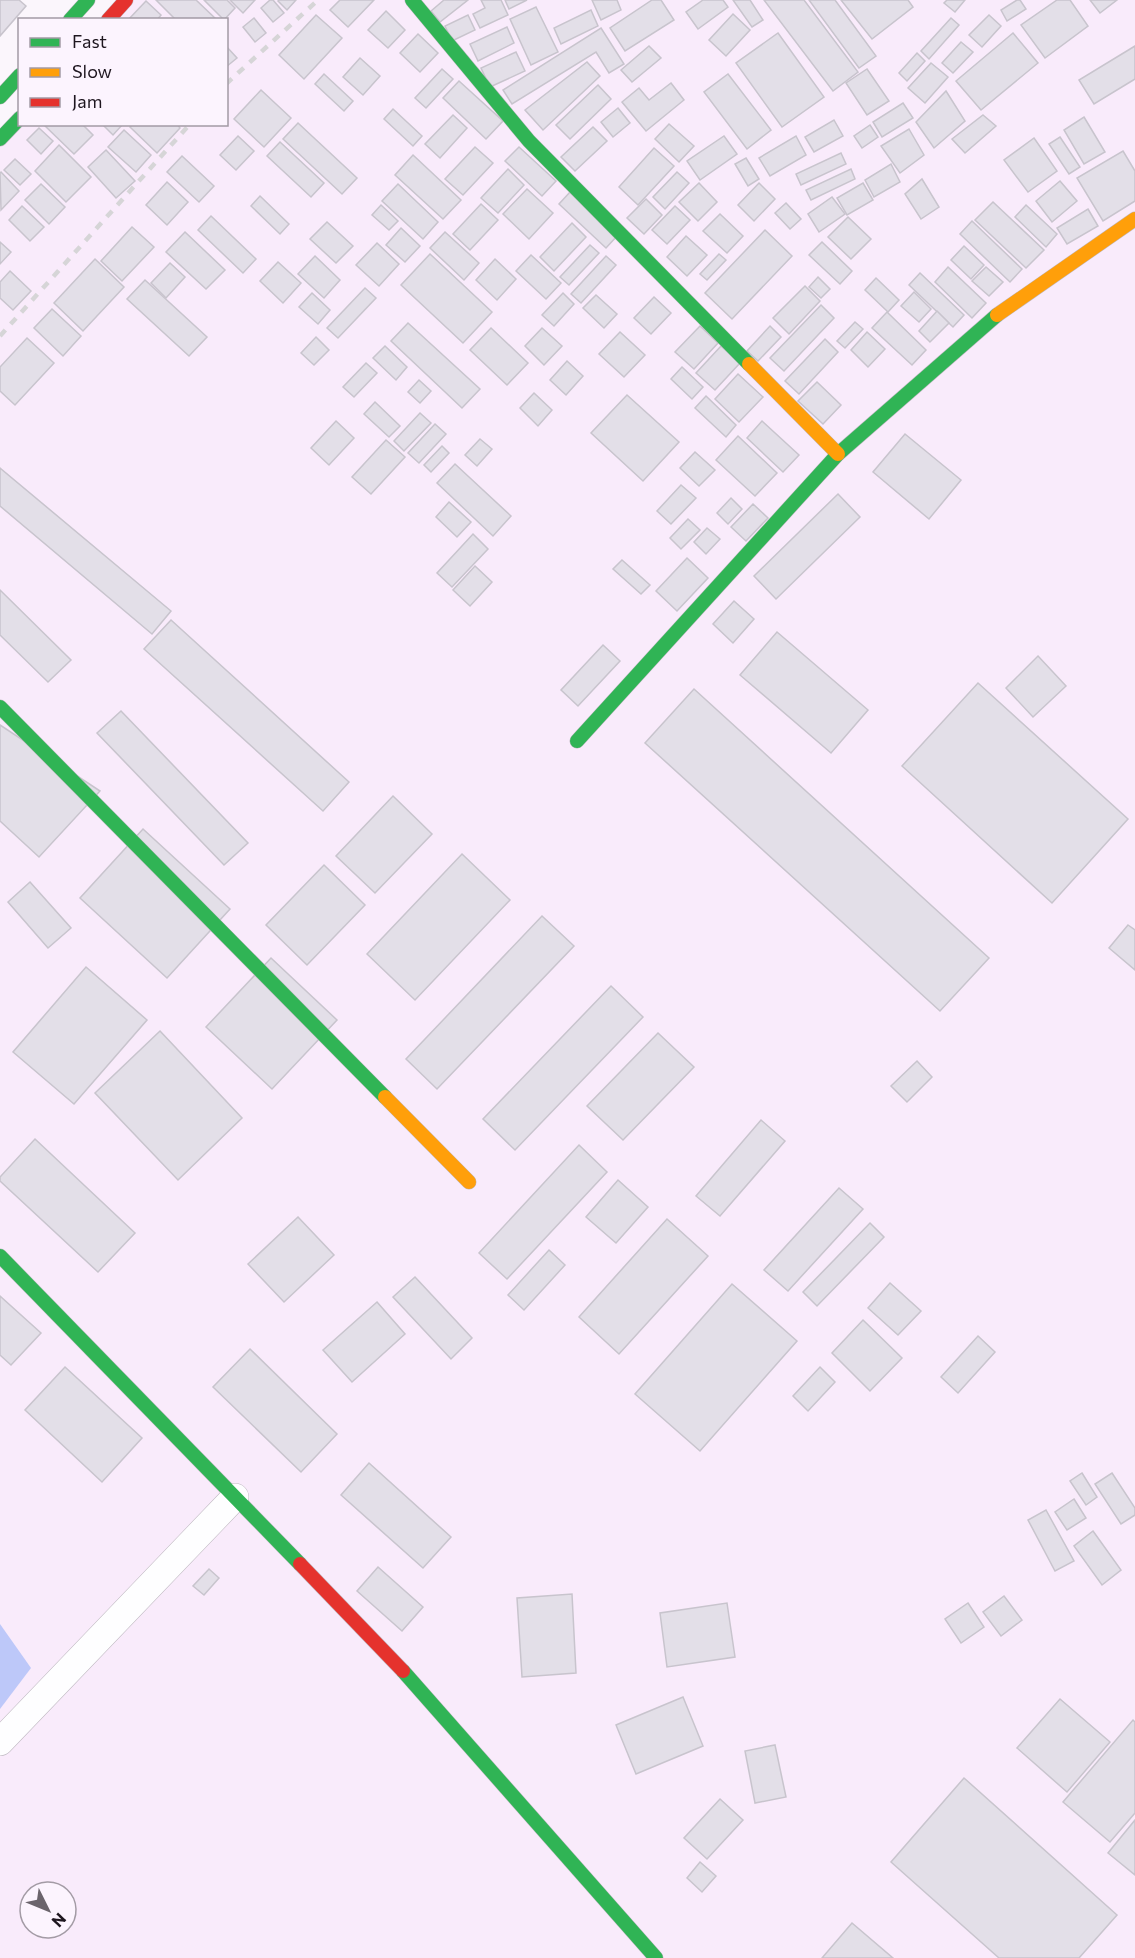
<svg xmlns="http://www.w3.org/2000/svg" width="1135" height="1958" font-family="Commissioner,sans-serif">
  <rect width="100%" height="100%" fill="#fbf6fc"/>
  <path fill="#f9ebfb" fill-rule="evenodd" d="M126 0H1135V1958H0V139L20 124H226V20L108 19ZM30 1892H66V1928H30Z"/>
  <polygon fill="#bdc8f9" points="0,1624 31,1668 0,1709"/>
  <g fill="#e3dfe8" stroke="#c8c4cd" stroke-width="1.5">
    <polygon points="0,0 19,0 26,6 0,36"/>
    <polygon points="156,0 196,0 217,20 176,20"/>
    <polygon points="204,0 227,0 235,8 224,20"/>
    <polygon points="230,0 255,0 243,13"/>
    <polygon points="270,0 273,0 284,13 273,22 261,8"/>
    <polygon points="279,0 296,0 287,10 278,1"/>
    <polygon points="340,0 374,0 348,27 330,10"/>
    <polygon points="444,0 468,0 440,22 431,11"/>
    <polygon points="481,0 501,0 508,15 480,28 473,14 485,8"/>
    <polygon points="505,0 527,0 509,9"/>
    <polygon points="592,0 617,0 621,10 601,20"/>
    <polygon points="652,0 661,0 674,20 625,51 610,28"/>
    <polygon points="703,0 723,0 728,7 698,29 686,12"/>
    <polygon points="733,0 750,0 763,20 752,27"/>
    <polygon points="764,0 804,0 858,72 833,91"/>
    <polygon points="809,0 835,0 876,56 859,68"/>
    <polygon points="841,0 908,0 913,7 872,39"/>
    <polygon points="947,0 965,0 955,12 944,3"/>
    <polygon points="1017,0 1020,0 1026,9 1007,21 1001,10"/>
    <polygon points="1057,0 1070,0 1088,26 1045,58 1021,25"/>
    <polygon points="1090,0 1117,0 1100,13"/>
    <polygon points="146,1 161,15 157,20 128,20"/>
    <polygon points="536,7 558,52 531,65 510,19"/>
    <polygon points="591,10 598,26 561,44 554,28"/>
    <polygon points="386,11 405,30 388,48 368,30"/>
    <polygon points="733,14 750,30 726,56 709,40"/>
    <polygon points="316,15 342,38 304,79 279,55"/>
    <polygon points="468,15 475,30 452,41 445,26"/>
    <polygon points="989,15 1001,26 982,47 969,35"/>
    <polygon points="254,18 266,33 255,42 243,27"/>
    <polygon points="951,18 959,25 929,59 921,51"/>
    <polygon points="507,27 514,43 478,61 470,44"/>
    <polygon points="601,28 624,64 609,73 596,52 512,104 503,90"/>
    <polygon points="778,33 824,97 782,127 736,63"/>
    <polygon points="1013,33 1038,63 981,110 956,81"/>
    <polygon points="418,34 438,53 420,72 400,53"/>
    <polygon points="961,42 973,52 953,73 942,63"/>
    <polygon points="226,46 237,58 226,67"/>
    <polygon points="649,46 661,58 632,82 621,70"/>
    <polygon points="1135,46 1135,79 1094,104 1079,80"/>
    <polygon points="516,52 525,71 490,87 481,68"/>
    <polygon points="917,53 925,61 907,81 899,73"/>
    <polygon points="360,58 380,76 363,95 343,77"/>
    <polygon points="587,62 600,76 543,130 525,110"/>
    <polygon points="931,63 948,77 925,103 908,88"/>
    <polygon points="442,69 453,79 426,108 415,98"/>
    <polygon points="867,69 889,101 867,115 846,83"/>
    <polygon points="324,74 353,101 344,111 315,84"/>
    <polygon points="728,74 771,130 747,149 704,92"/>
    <polygon points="459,81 503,121 486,139 443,98"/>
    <polygon points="671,83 684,100 646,131 622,102 639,88 649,100"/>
    <polygon points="598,85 611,99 570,139 556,125"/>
    <polygon points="261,90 291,118 264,147 234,119"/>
    <polygon points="946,91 965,121 934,148 916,122"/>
    <polygon points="903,103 913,118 882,137 873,122"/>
    <polygon points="618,108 630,123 613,137 601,122"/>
    <polygon points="393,109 422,136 413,146 384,119"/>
    <polygon points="453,115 467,128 440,158 425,144"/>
    <polygon points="983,115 996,126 965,153 952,139"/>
    <polygon points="1084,117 1105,152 1084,164 1064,130"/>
    <polygon points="834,120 843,136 814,152 805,137"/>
    <polygon points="298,123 357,178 342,194 283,139"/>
    <polygon points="43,124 82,124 93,135 74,154"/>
    <polygon points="102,124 123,124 113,135"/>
    <polygon points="133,124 177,124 180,128 157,153 130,127"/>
    <polygon points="669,124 694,146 679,162 655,139"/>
    <polygon points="870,125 878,137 862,148 854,136"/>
    <polygon points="593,127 607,141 575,171 561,157"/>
    <polygon points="39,128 53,141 41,154 27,140"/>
    <polygon points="909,129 924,155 900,173 881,146"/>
    <polygon points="124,130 151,155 136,172 108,147"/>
    <polygon points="238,136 254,151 236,170 220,155"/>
    <polygon points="724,136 737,154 700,180 687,161"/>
    <polygon points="796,136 806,155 770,176 759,158"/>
    <polygon points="1060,137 1080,167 1069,174 1049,144"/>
    <polygon points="1034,138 1057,171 1028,192 1004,160"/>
    <polygon points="280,142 324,183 311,197 267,156"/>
    <polygon points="59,145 91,177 66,202 35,171"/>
    <polygon points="475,147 493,163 463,195 445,179"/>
    <polygon points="519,147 556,181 542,196 505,161"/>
    <polygon points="654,148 674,166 638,205 619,187"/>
    <polygon points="106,150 135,181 116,198 88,167"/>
    <polygon points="1123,151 1135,171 1135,201 1103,221 1077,178"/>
    <polygon points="841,153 846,164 801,185 796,174"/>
    <polygon points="413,155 461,200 443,219 395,175"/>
    <polygon points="182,156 214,186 199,202 167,172"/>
    <polygon points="746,158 759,179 748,186 735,164"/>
    <polygon points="15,159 31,174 20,185 4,170"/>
    <polygon points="891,164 900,182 874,197 865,180"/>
    <polygon points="508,169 524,185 498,213 481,198"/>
    <polygon points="851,169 855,179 811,200 806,190"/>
    <polygon points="1,172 19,191 1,210 0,173"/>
    <polygon points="677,172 689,183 665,209 653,197"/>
    <polygon points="922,179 939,207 921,219 905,194"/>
    <polygon points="1060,181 1077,201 1052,222 1036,201"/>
    <polygon points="167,182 188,202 167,225 146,205"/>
    <polygon points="699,183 717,202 698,221 679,202"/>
    <polygon points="759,183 775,199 754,221 738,205"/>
    <polygon points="863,183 873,200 847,215 837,198"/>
    <polygon points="41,184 65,207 49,224 25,200"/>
    <polygon points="398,184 438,222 423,239 382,201"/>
    <polygon points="527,189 553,213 529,239 503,214"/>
    <polygon points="570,192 617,236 606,248 559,204"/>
    <polygon points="260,196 289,224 280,234 251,206"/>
    <polygon points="832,197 845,214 819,232 808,214"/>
    <polygon points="646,199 662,215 644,234 627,218"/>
    <polygon points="993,202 1044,250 1026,268 975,220"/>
    <polygon points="786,203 801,219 790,229 775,213"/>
    <polygon points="481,204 498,220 470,250 453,234"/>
    <polygon points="381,205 398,221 389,230 372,215"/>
    <polygon points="1026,205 1057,234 1046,247 1015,217"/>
    <polygon points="22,206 44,227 30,241 9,220"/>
    <polygon points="675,206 690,220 667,244 652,230"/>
    <polygon points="1088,209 1098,226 1067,244 1057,228"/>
    <polygon points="720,214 743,236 727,253 703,231"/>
    <polygon points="211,216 256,259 243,273 198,230"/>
    <polygon points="848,217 871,239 851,259 828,237"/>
    <polygon points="972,221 1022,269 1010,282 960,234"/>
    <polygon points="327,222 353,246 336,263 310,239"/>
    <polygon points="572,223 586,237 554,271 540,257"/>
    <polygon points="132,227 154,247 122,281 101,261"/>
    <polygon points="401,228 420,246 405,262 386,245"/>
    <polygon points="765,230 792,256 732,319 705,293"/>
    <polygon points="185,232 225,270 206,289 166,252"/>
    <polygon points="445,232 479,263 464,280 430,248"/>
    <polygon points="686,236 707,255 687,276 667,257"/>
    <polygon points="0,242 11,252 0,264"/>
    <polygon points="822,242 852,271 840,284 809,255"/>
    <polygon points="377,243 399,264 379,286 356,265"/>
    <polygon points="590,245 599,253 569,285 560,277"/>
    <polygon points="964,246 984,265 971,279 951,260"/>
    <polygon points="430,254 492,312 463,343 401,285"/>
    <polygon points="719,254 726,260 707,280 700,274"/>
    <polygon points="531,255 561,283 546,299 516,271"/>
    <polygon points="315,256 340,280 324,298 298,274"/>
    <polygon points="606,256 616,265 581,303 571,294"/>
    <polygon points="95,259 124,287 83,331 54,303"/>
    <polygon points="495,259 516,279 497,300 476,280"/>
    <polygon points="278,262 301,283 283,303 260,281"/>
    <polygon points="170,263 185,277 166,298 151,283"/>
    <polygon points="948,267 986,303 972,318 935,282"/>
    <polygon points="986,267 1003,282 989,296 972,281"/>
    <polygon points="10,271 31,291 13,310 0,298 0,282"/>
    <polygon points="920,273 964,315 953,327 909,285"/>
    <polygon points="818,277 830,289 821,298 809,287"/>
    <polygon points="876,278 899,300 888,312 865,290"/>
    <polygon points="145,280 207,337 189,356 127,299"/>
    <polygon points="805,286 820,301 789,334 773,318"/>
    <polygon points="365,288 376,298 338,338 327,328"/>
    <polygon points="914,292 931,309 919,322 901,306"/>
    <polygon points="312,293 330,310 318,324 299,307"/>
    <polygon points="563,293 574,304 554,326 542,315"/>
    <polygon points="596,295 617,314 604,328 583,308"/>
    <polygon points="654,297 671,313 651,334 634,318"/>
    <polygon points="821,305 834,318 784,371 770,358"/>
    <polygon points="52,309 81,336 63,356 34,328"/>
    <polygon points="937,311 949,323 930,342 919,331"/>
    <polygon points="887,312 926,350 912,365 872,328"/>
    <polygon points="855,322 863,329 845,348 837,341"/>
    <polygon points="408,323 480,389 462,408 391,341"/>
    <polygon points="700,326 718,343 694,369 675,352"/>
    <polygon points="770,326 781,337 758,361 747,351"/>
    <polygon points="491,328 528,363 507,385 470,350"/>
    <polygon points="542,328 562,346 544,365 525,346"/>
    <polygon points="620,332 645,355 624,377 599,354"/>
    <polygon points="867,332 885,349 868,367 851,350"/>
    <polygon points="316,337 329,350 314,365 301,353"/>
    <polygon points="27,338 54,363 15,405 0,391 0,367"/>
    <polygon points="825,339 838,352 799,394 785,381"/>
    <polygon points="385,346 407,367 396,380 373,358"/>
    <polygon points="721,346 740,363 715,390 696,373"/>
    <polygon points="567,361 583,376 566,395 550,380"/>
    <polygon points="366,363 377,373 354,397 343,387"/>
    <polygon points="682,367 703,387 692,399 671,379"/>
    <polygon points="738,374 763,397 739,422 715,399"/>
    <polygon points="419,380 431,391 420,403 408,392"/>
    <polygon points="817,382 841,405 823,424 798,401"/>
    <polygon points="534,393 552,410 538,426 520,408"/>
    <polygon points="627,395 679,442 643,481 591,433"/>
    <polygon points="706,396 736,425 726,437 695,408"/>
    <polygon points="375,402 400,426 389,437 364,414"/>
    <polygon points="420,413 431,423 404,451 394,441"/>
    <polygon points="336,421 354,438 329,465 311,448"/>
    <polygon points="762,421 799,455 783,472 747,438"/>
    <polygon points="435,424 446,434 419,463 408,453"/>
    <polygon points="905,434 961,480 929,519 873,472"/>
    <polygon points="738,436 777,473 755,496 716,460"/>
    <polygon points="480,439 492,449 477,466 465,455"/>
    <polygon points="386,440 405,457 371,494 352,477"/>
    <polygon points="442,446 449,453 431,472 424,465"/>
    <polygon points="695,452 715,470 699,486 680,468"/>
    <polygon points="455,464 511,516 493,536 437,483"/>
    <polygon points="0,468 171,611 152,634 0,506"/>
    <polygon points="681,485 696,498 671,524 657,511"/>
    <polygon points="838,494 860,517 776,599 754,576"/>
    <polygon points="731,498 742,509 728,524 717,513"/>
    <polygon points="449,502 471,522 457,537 436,517"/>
    <polygon points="753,504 768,518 746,541 731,527"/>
    <polygon points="688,519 700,530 681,549 670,538"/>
    <polygon points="707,528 720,539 706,554 694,542"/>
    <polygon points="473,534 488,549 452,587 437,573"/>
    <polygon points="687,558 708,578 677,611 656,591"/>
    <polygon points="622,560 650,585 641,594 613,569"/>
    <polygon points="475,566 492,582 470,606 453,590"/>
    <polygon points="0,590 71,660 48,682 0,635"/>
    <polygon points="734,601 754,619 733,643 713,624"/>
    <polygon points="171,620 349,782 323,811 144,649"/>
    <polygon points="777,632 868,710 831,753 740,675"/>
    <polygon points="603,645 620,661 578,706 561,690"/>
    <polygon points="1038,656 1066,686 1033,717 1006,688"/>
    <polygon points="978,683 1128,819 1052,903 902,766"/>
    <polygon points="694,689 989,958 940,1011 645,743"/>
    <polygon points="121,711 248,843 224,865 97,733"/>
    <polygon points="0,725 100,791 39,857 0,821"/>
    <polygon points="393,796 432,834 375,893 336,856"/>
    <polygon points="143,829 230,909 167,978 80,898"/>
    <polygon points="462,854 510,900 415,1000 367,954"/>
    <polygon points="324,865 365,905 307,965 266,925"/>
    <polygon points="30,882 71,928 48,948 8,902"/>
    <polygon points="542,916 574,946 437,1089 406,1059"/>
    <polygon points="1128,925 1135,930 1135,970 1109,948"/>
    <polygon points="271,958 337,1020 272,1089 206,1027"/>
    <polygon points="86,967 147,1020 74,1104 13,1052"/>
    <polygon points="611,986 643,1017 515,1150 483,1119"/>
    <polygon points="160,1031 242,1118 178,1180 95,1093"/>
    <polygon points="658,1033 694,1067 623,1140 587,1106"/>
    <polygon points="917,1061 932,1077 907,1102 891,1086"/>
    <polygon points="761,1120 785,1141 720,1216 696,1196"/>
    <polygon points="35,1139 135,1233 98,1272 0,1181 0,1177"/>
    <polygon points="579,1145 607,1172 507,1279 479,1253"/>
    <polygon points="618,1180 648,1207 616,1243 586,1217"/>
    <polygon points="839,1188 863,1209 788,1291 764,1270"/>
    <polygon points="298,1217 334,1255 284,1302 248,1264"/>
    <polygon points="667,1219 708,1256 619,1354 579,1317"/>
    <polygon points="870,1223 884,1237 817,1306 803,1292"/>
    <polygon points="549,1250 565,1265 524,1310 508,1295"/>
    <polygon points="415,1277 472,1338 451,1359 393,1297"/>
    <polygon points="890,1283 921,1311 898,1335 868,1308"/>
    <polygon points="732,1284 797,1341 700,1451 635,1394"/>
    <polygon points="0,1296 41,1333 11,1365 0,1355"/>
    <polygon points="377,1302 405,1334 352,1382 323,1350"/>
    <polygon points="863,1320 902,1358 870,1391 832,1353"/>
    <polygon points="978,1336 995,1352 958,1393 941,1377"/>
    <polygon points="250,1349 337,1434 301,1472 213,1387"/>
    <polygon points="65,1367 142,1438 102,1482 25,1410"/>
    <polygon points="820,1367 835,1382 808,1411 793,1396"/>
    <polygon points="369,1463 451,1537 423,1568 341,1495"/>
    <polygon points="1082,1473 1097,1497 1086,1505 1070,1481"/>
    <polygon points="1112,1473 1135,1508 1135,1515 1121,1524 1095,1484"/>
    <polygon points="1074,1499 1086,1518 1067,1530 1055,1512"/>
    <polygon points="1046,1510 1074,1561 1055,1571 1028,1520"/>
    <polygon points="1093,1531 1121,1570 1102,1585 1074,1546"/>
    <polygon points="378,1567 423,1607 402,1631 357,1591"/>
    <polygon points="209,1569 219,1578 204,1595 193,1586"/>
    <polygon points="572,1594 576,1673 522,1677 517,1598"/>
    <polygon points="1004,1596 1022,1620 1001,1636 983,1612"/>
    <polygon points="727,1603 735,1657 667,1667 660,1613"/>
    <polygon points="968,1603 984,1627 961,1643 945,1619"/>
    <polygon points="683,1697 703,1746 636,1774 616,1725"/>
    <polygon points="1060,1699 1110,1742 1067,1792 1017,1748"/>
    <polygon points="1133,1720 1135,1722 1135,1813 1110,1842 1063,1802"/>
    <polygon points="775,1745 786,1797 755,1803 745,1751"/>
    <polygon points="964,1778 1117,1915 1079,1958 999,1958 891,1862"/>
    <polygon points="720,1799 743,1820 707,1859 684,1838"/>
    <polygon points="1135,1820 1135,1875 1108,1853"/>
    <polygon points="700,1862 716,1876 702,1892 687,1878"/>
    <polygon points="852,1923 893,1958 822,1958"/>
  </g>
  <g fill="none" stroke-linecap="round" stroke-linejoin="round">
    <g stroke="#beb8c0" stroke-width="28">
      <polyline id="street" points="0,1742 235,1497"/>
    </g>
    <g stroke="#beb8c0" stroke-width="15">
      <g id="fast">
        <polyline points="412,0 529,141 749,364"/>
        <polyline points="70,20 88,0"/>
        <polyline points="0,97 20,75"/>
        <polyline points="0,139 20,118"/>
        <polyline points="0,707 385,1097"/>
        <polyline points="577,741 838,454 997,315"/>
        <polyline points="0,1256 300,1564"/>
        <polyline points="403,1671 656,1958"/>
      </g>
    </g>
    <g stroke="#beb8c0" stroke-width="15">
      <g id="slow">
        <polyline points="997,315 1135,219"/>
        <polyline points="749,364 838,454"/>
        <polyline points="385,1097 469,1182"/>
      </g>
    </g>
    <g stroke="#beb8c0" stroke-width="15">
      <g id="jam">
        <polyline points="108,20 126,0"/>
        <polyline points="300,1564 403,1671"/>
      </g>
    </g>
    <use href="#street" stroke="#fefeff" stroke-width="27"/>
    <use href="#fast" stroke="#30b455" stroke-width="14"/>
    <use href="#slow" stroke="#ff9f0a" stroke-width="14"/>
    <use href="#jam" stroke="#e5322d" stroke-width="14"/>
    <g stroke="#d6d5d7" stroke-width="4.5" stroke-dasharray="8 8" stroke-linecap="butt">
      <polyline points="226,84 318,0"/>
      <polyline points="0,336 190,124"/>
    </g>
  </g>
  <rect x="18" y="18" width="210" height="108" fill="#fcf4fe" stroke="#a39ba5" stroke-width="1.5"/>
  <rect x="30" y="38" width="30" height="9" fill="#30b455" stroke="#a39ba5" stroke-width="1.5"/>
  <text x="72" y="48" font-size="18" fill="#1e161f">Fast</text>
  <rect x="30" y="68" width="30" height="9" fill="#ff9f0a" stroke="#a39ba5" stroke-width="1.5"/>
  <text x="72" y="78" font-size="18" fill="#1e161f">Slow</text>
  <rect x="30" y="98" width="30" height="9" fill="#e5322d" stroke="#a39ba5" stroke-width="1.5"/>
  <text x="72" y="108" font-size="18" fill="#1e161f">Jam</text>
  <g transform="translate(48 1910) rotate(133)"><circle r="28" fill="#fcf4fe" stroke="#a39ba5" stroke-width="1.5"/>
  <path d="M0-4.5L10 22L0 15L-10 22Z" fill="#6b646c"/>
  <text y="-9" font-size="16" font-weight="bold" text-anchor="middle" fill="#1e161f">N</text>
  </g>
</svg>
